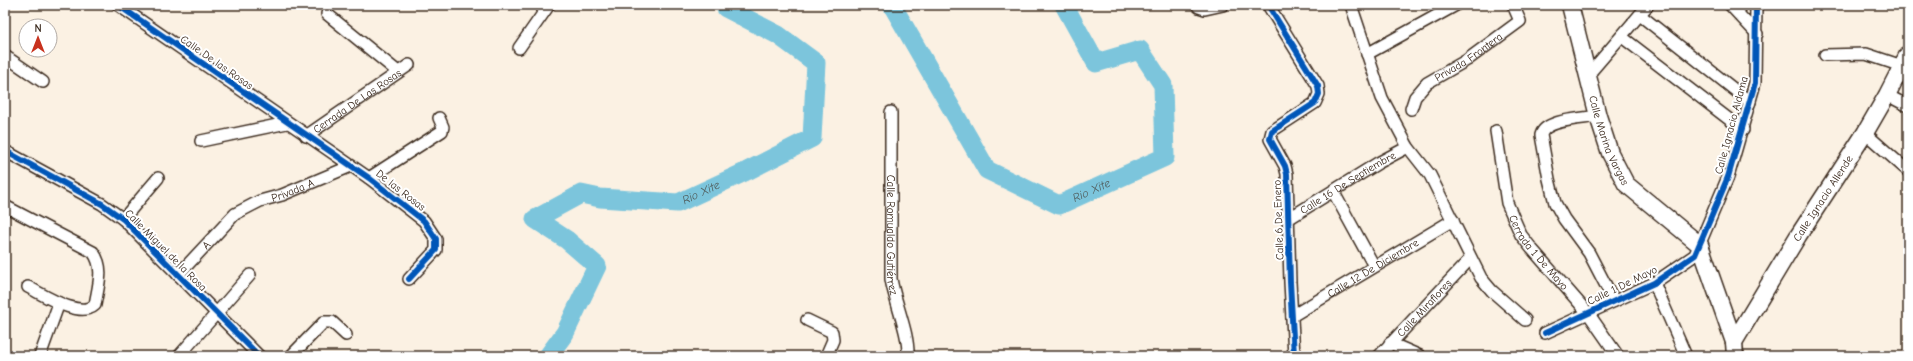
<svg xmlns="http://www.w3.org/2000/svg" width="1913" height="361" font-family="'Comic Neue',sans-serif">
  <rect width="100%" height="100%" fill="#fbf1e3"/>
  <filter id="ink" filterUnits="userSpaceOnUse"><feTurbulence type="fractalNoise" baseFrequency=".025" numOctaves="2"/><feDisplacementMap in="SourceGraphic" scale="8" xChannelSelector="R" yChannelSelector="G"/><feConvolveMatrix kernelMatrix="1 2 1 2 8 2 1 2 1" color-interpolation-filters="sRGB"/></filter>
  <g filter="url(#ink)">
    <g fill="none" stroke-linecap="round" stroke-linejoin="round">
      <g stroke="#7cc5dc" stroke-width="19">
        <path id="s1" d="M892 5 987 170 1059 205 1165 157 1163 85 1140 50 1096 63 1064 5"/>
        <path id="s2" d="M548 356 565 333 597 266 567 240 535 219 581 194 600 198 678 203 747 171 812 138 816 63 778 35 726 8V5"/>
      </g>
      <g stroke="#3b2a1e" stroke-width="14">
        <g id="street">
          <polyline points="118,5 369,178 424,221 436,239 436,250 409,279"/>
          <polyline points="1197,5 1199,7 1205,9 1223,5"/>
          <polyline points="1268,5 1318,86 1319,94 1315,103 1272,131 1270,139 1285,166 1287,174 1290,282 1294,356"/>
          <polyline points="1351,5 1382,98 1408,147 1430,175 1481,278 1492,291 1525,320"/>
          <polyline points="1730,5 1757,34"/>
          <polyline points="327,14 398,72"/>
          <polyline points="1640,15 1750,102"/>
          <polyline points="1622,37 1743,130"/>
          <polyline points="519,48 549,5"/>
          <polyline points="1367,54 1456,5"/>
          <polyline points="1825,55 1866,54 1902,66"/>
          <polyline points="5,56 43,82"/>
          <polyline points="1588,75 1648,5"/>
          <polyline points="1887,95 1908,106"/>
          <path id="s3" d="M1411 109 1415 97 1427 83 1467 60 1520 21 1513 5"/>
          <path id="s4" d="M891 112V279C895 303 909 333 908 356"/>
          <path d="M1598 116C1583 119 1545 119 1541 135L1549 179 1555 203 1564 219 1589 253 1614 301"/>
          <path id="s5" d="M1496 131 1507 203 1521 235 1532 249 1588 313 1618 356"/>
          <polyline points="1865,133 1908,171"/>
          <path id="s6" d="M306 136 409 65"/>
          <polyline points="201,141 287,123"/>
          <polyline points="5,151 102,204 123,219 259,356"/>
          <polyline points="369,178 442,131 443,127 439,118"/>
          <polyline points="1334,193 1374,266"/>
          <path d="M5 206 93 252C105 268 98 286 95 305 80 319 44 295 28 287"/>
          <polyline points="123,219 158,178"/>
          <path id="s7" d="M1288 219 1378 163 1408 147"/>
          <path id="s8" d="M178 275 235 214 260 201 282 195 351 166"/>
          <polyline points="1654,283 1686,356"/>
          <path id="s9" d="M1292 316 1453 220"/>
          <polyline points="807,320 832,332 833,340 826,356"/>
          <polyline points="1545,333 1654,283 1695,255 1728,177 1755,83 1756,5"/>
          <polyline points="1390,343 1420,356"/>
          <polyline points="40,356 59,303"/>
          <polyline points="179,356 250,275"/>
          <polyline points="291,356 324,322 332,322 346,335"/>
          <path id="s10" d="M1379 356 1470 259"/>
        </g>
      </g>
      <g stroke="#3b2a1e" stroke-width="19">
        <g id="secondary">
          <path id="s11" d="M1570 5 1598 116 1610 153 1626 184 1700 245 1734 342 1735 356"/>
          <path id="s12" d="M1734 342 1798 236 1865 133 1887 95 1908 54"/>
        </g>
      </g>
      <use href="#street" stroke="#fff" stroke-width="11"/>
      <use href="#secondary" stroke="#fff" stroke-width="16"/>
      <g stroke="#fff" stroke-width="8">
        <g id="cycleway">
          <polyline points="118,5 369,178 424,221 436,239 436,250 409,279"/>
          <polyline points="1268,5 1318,86 1319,94 1315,103 1272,131 1270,139 1285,166 1287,174 1290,282 1294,356"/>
          <polyline points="5,151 102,204 123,219 259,356"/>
          <polyline points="1545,333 1654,283 1695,255 1728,177 1755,83 1756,5"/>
        </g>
      </g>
      <use href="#cycleway" stroke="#0057b8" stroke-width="6"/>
    </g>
  </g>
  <g text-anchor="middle" stroke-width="4" stroke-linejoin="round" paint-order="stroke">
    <g font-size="11" fill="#3b2a1e" stroke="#fff">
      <text dy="4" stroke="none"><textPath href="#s3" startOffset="80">Privada Frontera</textPath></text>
      <text transform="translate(217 62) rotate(35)" y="4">Calle De las Rosas</text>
      <text dy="4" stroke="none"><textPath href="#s6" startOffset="62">Cerrada De Las Rosas</textPath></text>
      <text transform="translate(1731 125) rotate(-75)" y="4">Calle Ignacio Aldama</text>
      <text dy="4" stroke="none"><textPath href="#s11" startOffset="141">Calle Marina Vargas</textPath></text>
      <text dy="4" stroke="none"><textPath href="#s7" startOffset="70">Calle 16 De Septiembre</textPath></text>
      <text dy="4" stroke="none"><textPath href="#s8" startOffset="146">Privada A</textPath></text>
      <text transform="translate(401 190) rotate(38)" y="4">De las Rosas</text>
      <text dy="4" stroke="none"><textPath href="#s12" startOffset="169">Calle Ignacio Allende</textPath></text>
      <text transform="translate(1278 220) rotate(-92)" y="4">Calle 6 De Enero</text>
      <text dy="4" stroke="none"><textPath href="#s4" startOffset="123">Calle Romualdo Gutiérrez</textPath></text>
      <text dy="4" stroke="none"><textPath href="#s8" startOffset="41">A</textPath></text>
      <text transform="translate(166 250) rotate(45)" y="4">Calle Miguel de la Rosa</text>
      <text dy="4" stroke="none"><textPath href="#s5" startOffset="132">Cerrada 1 De Mayo</textPath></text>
      <text dy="4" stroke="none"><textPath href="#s9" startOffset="94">Calle 12 De Diciembre</textPath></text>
      <text transform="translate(1622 285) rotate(-26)" y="4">Calle 1 De Mayo</text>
      <text dy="4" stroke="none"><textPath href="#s10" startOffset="66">Calle Miraflores</textPath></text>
    </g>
    <g font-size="12" font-style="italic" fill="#526060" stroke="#fff">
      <text dy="4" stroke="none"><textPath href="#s1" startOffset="306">Rio Xite</textPath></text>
      <text dy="4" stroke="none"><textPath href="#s2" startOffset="356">Rio Xite</textPath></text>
    </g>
  </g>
  <rect width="1913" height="361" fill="none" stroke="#fff" stroke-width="20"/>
  <rect x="10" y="10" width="1893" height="341" fill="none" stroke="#3b2a1e" stroke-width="1.5" filter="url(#ink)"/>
  <g transform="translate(38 38)"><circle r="19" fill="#ffffff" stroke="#b1aaa5"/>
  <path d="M0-3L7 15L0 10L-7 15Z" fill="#c8321e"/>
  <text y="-6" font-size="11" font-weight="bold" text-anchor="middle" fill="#3b2a1e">N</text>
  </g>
</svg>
